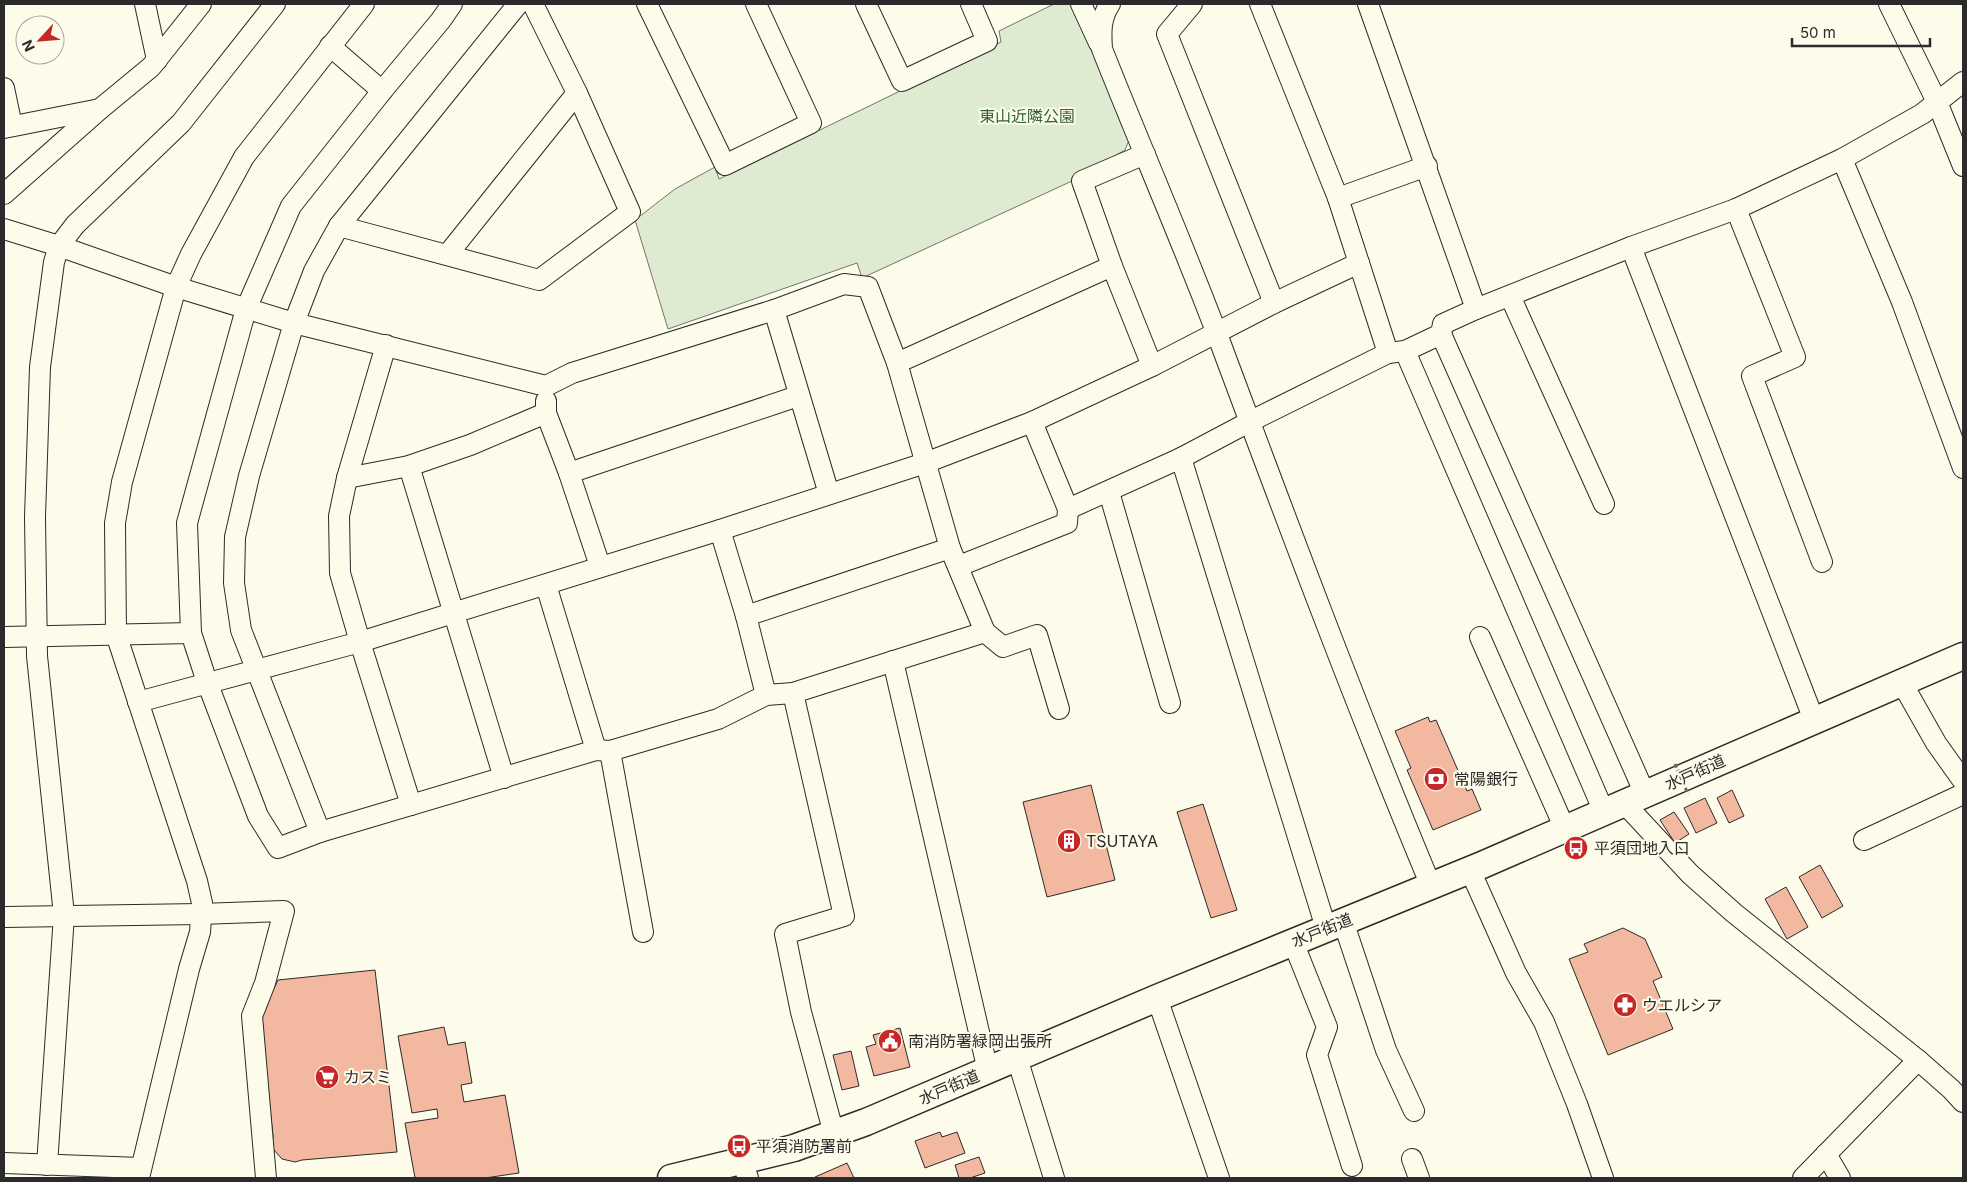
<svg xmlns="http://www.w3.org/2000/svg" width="1967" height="1182" font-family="Inter,'Noto Sans JP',sans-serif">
  <rect width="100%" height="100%" fill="#fdfbea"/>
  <polygon fill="#deebd1" stroke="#74746e" points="1054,4 1074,4 1129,140 1125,150 1072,181 862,278 857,263 668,329 635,220 675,189 715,167 719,179 1001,42 999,31"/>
  <g fill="#f2b8a0" stroke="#2b2b2b">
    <polygon points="1428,717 1430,722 1436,720 1467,791 1472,789 1481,810 1433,830 1407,770 1411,768 1395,731"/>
    <polygon points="1091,785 1115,880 1047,897 1023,802"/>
    <polygon points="1732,790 1744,816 1729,823 1717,798"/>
    <polygon points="1705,798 1717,823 1696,833 1684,808"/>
    <polygon points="1203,804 1237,910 1211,918 1177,812"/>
    <polygon points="1674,812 1689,834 1675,843 1660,820"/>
    <polygon points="1820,865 1843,906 1822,918 1799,877"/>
    <polygon points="1786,887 1808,927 1787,939 1765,899"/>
    <polygon points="1623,928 1645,939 1662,977 1653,981 1673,1029 1608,1055 1569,959 1588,952 1584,944"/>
    <polygon points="375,970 397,1152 302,1160 295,1162 282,1159 274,1150 272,1144 273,1136 260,1018 278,980"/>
    <polygon points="444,1027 448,1045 465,1042 472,1083 461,1085 464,1102 505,1095 519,1173 485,1178 415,1178 405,1123 438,1118 437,1109 412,1113 398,1036"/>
    <polygon points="900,1028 910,1067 874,1076 866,1047 876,1044 873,1035"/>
    <polygon points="851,1051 859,1086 842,1090 833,1055"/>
    <polygon points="940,1132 942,1137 957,1132 965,1153 925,1168 915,1141"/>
    <polygon points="979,1157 985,1173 970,1178 959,1178 955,1165"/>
    <polygon points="847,1163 854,1178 816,1178 815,1177"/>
  </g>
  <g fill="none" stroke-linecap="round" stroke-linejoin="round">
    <g stroke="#2b2b2b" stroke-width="22">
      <g id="minor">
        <polyline points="145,4 157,60"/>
        <polyline points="452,4 441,20 382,91 291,206 246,309 187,523 191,633 207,682 258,816 278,848 320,832 596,750 610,751 718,719 766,695"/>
        <polyline points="647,4 725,165 811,123 756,4"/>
        <polyline points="866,4 902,81 987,41 971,4"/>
        <polyline points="1081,4 1099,43"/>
        <path d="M1110 4C1100 19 1101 33 1102 49 1140 145 1181 239 1217 334 1286 519 1355 704 1431 886"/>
        <polyline points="1192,4 1167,34 1274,303"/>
        <polyline points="1260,4 1338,198 1388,353"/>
        <polyline points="1368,4 1476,309"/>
        <polyline points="1889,4 1937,102 1963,166"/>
        <polyline points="330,46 382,91"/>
        <polyline points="4,88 12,126"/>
        <polyline points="4,128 100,109"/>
        <polyline points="1145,154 1082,181 1112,266 1152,366"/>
        <polyline points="1842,159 1902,302 1963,468"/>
        <polyline points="4,194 100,109 151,67 201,4"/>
        <polyline points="1338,198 1427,166"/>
        <polyline points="1736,209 1795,357 1752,376 1822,562"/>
        <polyline points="339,226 539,280 630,212 577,93"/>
        <polyline points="4,229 59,246 176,287 294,323 546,386 572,373 774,310 844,284 868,287 897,363 950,548 985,632 793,693 766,695 746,616 720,530"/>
        <polyline points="1631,247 1814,720"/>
        <polyline points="448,254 577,93 533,4"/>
        <polyline points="1510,296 1604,504"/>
        <polyline points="774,310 829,494"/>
        <polyline points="1441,334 1645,794"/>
        <polyline points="386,345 347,478 339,516 340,573 360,642 411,805"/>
        <polyline points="1405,351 1604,812"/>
        <polyline points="897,363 1112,266"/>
        <polyline points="546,401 546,413 569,473 600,566"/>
        <polyline points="1181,458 1326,928"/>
        <polyline points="409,466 504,778"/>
        <polyline points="569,473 798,396"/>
        <polyline points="347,478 409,466 470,445 546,413"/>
        <polyline points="1109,492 1170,703"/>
        <polyline points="1068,509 1181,458 1249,422 1388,353 1405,351 1441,334 1443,324 1476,309 1631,247 1736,209 1842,159 1922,114 1963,82"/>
        <polyline points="959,566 1067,523 1068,509 1032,422"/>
        <polyline points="546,585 596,750"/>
        <polyline points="746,616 950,548"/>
        <polyline points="985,632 1003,647 1037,635 1059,709"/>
        <polyline points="4,637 191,633"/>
        <polyline points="1480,637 1565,829"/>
        <polyline points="893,661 988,1071"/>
        <polyline points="1902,683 1936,743 1963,781"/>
        <polyline points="793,693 844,916 785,934 801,1012 834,1134"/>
        <polyline points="138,702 360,642 720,530 925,463 1032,422 1152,366 1274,303 1359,263"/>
        <polyline points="610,751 643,932"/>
        <polyline points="1624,803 1690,874 1734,913 1918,1060 1951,1089 1963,1102"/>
        <polyline points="320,832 241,630 234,583 235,537 249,476 294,323 314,271 339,226 518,4"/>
        <polyline points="1864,840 1963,794"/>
        <polyline points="1470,870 1516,973 1544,1022 1577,1104 1603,1178"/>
        <polyline points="4,917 200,914 284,911 265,983 252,1016 266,1178"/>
        <polyline points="1343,921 1386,1050 1414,1111"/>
        <polyline points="1293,942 1327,1027 1317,1055 1352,1166"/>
        <polyline points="1157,998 1219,1178"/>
        <polyline points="1017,1058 1054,1178"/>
        <polyline points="1826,1154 1840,1178"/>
        <polyline points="1412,1159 1419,1178"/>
        <polyline points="742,1161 748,1178"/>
        <polyline points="4,1163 141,1168"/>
        <polyline points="47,1165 64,915 37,656 35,517 40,367 54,262 59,246 75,225 181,123 275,4"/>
        <polyline points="139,1178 189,969 200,932 202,903 197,881 116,634 115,523 122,482 176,287 191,254 244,157 364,4"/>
        <polyline points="1803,1178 1918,1060"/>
      </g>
    </g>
    <g stroke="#2b2b2b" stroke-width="29">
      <polyline id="major" points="671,1178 794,1148 866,1122 1157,998 1482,865 1963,656"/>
    </g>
    <use href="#minor" stroke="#fdfbea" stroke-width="20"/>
    <use href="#major" stroke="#fdfbea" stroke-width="26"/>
    <polyline stroke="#6a6964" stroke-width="3" stroke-dasharray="4 2.5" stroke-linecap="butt" points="1675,764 1688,794"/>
  </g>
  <defs>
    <g id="bank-disc" transform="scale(1.25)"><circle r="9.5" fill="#c62828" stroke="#fdfbea"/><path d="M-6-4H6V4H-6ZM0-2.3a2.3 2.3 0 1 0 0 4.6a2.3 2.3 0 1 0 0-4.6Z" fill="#fff"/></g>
    <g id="building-disc" transform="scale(1.25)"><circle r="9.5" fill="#c62828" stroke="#fdfbea"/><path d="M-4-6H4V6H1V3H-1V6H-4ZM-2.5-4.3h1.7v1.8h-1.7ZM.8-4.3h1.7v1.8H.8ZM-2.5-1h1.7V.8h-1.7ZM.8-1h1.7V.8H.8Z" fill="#fff"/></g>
    <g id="bus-disc" transform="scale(1.25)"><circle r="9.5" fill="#c62828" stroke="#fdfbea"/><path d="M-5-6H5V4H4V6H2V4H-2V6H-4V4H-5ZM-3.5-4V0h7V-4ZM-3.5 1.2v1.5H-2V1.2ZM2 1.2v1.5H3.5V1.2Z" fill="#fff"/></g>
    <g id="pharmacy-disc" transform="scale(1.25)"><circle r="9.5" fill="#c62828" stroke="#fdfbea"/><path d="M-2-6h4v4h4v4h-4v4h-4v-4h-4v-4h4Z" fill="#fff"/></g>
    <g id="civic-disc" transform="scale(1.25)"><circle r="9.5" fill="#c62828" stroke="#fdfbea"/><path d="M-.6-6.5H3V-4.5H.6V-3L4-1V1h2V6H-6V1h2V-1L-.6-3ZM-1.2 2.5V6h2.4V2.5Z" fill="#fff"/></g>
    <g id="supermarket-disc" transform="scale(1.25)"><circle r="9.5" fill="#c62828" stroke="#fdfbea"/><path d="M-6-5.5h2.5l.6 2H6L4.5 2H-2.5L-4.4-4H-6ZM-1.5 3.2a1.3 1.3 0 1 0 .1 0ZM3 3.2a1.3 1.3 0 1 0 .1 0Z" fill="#fff"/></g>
  </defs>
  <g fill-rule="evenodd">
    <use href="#bank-disc" x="1436" y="779"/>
    <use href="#building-disc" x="1069" y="841"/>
    <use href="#bus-disc" x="1576" y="848"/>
    <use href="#pharmacy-disc" x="1625" y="1005"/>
    <use href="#civic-disc" x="890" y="1041"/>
    <use href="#supermarket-disc" x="327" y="1077"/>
    <use href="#bus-disc" x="739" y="1146"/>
  </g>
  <g text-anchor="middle" stroke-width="4" stroke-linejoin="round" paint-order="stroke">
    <g font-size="16" fill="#34623c" stroke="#fdfbea">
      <text x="1027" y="122">東山近隣公園</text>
    </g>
    <g font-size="16" fill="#2b2b2b" stroke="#fdfbea">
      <text transform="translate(1695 772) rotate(-24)" y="6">水戸街道</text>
      <text transform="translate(1322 930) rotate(-22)" y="6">水戸街道</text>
      <text transform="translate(949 1087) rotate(-23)" y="6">水戸街道</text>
    </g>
    <g font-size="16" fill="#2b2b2b" stroke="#fdfbea" text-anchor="start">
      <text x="1454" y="785">常陽銀行</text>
      <text x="1086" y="847">TSUTAYA</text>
      <text x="1594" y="854">平須団地入口</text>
      <text x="1642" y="1011">ウエルシア</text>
      <text x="908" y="1047">南消防署緑岡出張所</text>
      <text x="344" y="1083">カスミ</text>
      <text x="756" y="1152">平須消防署前</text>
    </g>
  </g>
  <rect width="1967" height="1182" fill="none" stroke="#2b2b2b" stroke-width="10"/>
  <g transform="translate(40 40) rotate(244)"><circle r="24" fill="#fdfbea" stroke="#a9a89e"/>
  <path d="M0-4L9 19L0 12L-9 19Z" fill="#c62828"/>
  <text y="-8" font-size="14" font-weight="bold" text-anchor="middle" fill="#2b2b2b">N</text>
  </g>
  <path d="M1792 38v8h138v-8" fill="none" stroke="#2b2b2b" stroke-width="2.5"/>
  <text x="1800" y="38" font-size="15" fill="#2b2b2b" stroke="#fdfbea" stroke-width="4" paint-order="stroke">50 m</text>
</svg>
